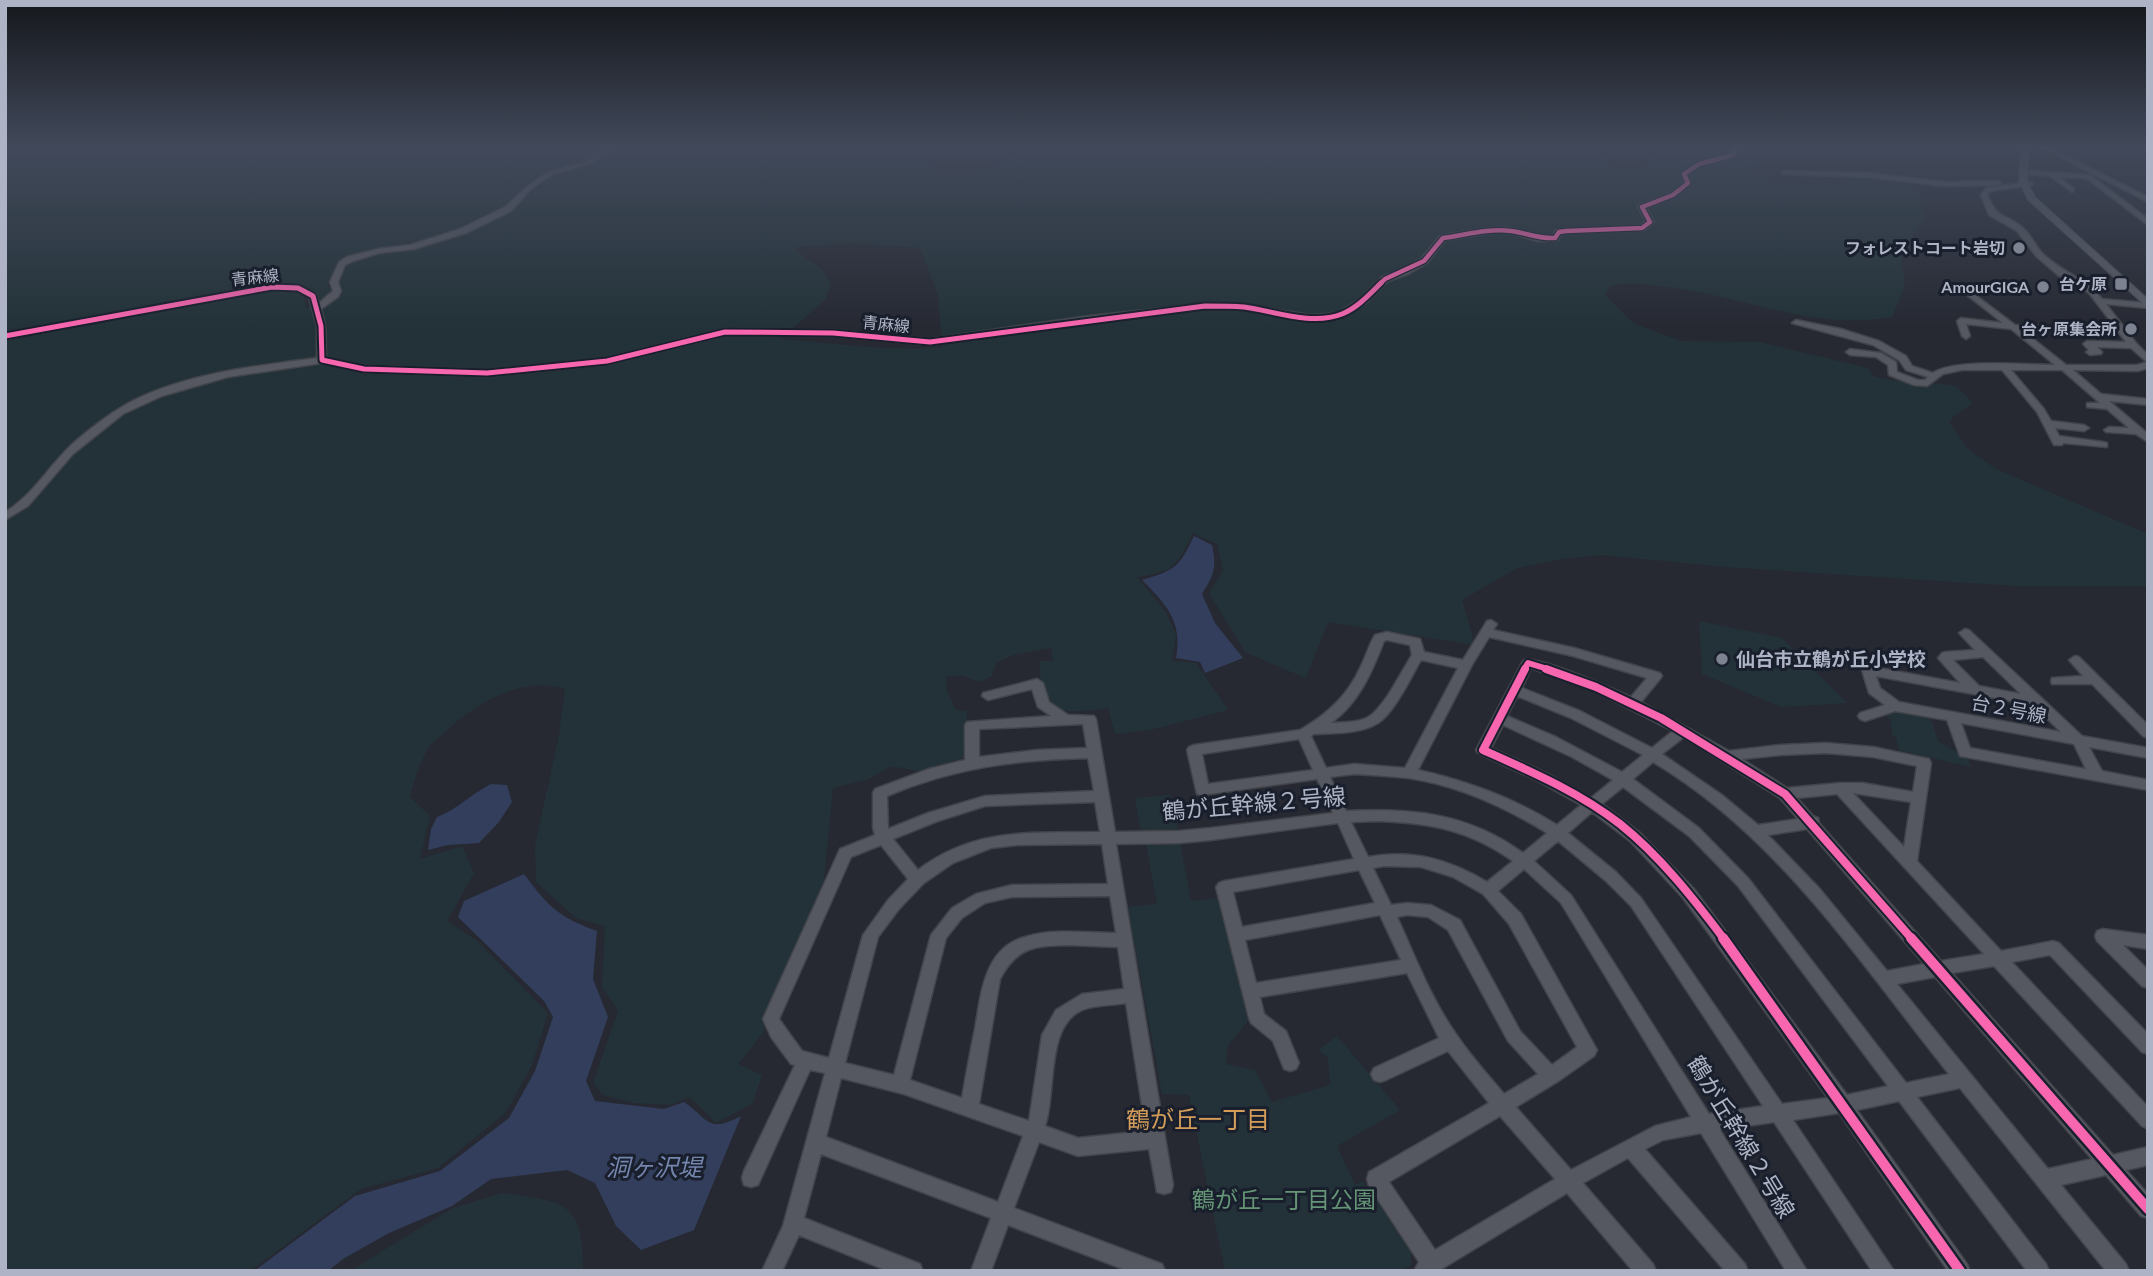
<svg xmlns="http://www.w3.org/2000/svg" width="2153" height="1276" font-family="Lato,'Noto Sans JP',sans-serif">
  <rect width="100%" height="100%" fill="#262932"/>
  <g fill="#233238" fill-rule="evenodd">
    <polygon points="5,148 609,148 593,157 550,172 526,187 504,209 459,229 412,246 377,249 341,261 328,285 332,293 322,299 302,286 265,285 5,332"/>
    <path d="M618 148H931L937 178 987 170 1020 148H1595L1619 172C1637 172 1648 167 1649 148H2004L1997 153 1952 157 1804 161 1745 168C1794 210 1873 155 1920 191L1923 220 1901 255 1905 285 1892 317C1818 331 1747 298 1674 288 1652 285 1633 281 1610 286L1605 295 1633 323 1681 341 1759 342 1868 368 1875 377 1918 384 1932 383 1956 386 1973 403 1953 417 1950 423 1967 448 1996 469 2148 534V586H2017L1726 567 1602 555 1561 559 1517 568 1462 600 1475 645 1328 622 1306 678 1246 653 1209 593 1223 571 1217 544 1193 533C1176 567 1175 571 1137 577L1166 612 1176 634 1172 661 1196 663 1228 710 1150 730 1115 734 1108 708C1089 710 1051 719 1043 694 1040 684 1041 671 1039 661H1053L1051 648 1013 655 996 663 992 676 979 682 963 676H946L947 691 956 710 967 711 963 758 917 771 892 766 869 779 833 788 824 880 763 1033 738 1064 762 1075 753 1103 716 1123 690 1097 670 1105 634 1103 603 1095 593 1083 618 1011 602 987 605 926 576 918 536 882 535 846 559 735 565 689C522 675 477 703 446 731 440 737 431 743 427 750 419 765 414 781 410 797L430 816 420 859 462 846 474 873 447 921 477 941 548 1013 532 1065 506 1112 438 1168 361 1189 250 1271H5V341L267 290H289L304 296 306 308 335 298 343 289 338 281 346 264 370 254 412 249 489 221 514 208 552 176 584 166ZM852 243 920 248 938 295 942 347C888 352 835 343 780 339L825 300 831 285C822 261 812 266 796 250L798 247Z"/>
    <polygon points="1699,621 1782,638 1847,703 1782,707 1702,674"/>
    <polygon points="1895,712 1931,719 1938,741 1968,759 1971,767 1899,750 1896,737 1892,735 1891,720 1885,716"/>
    <polygon points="1171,795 1178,829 1141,831 1135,798"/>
    <polygon points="1180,843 1191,901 1219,898 1248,1021 1228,1045 1226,1064 1255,1070 1272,1102 1330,1085 1328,1057 1318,1050 1337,1036 1400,1110 1337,1146 1355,1185 1363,1181 1411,1252 1411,1265 1401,1271 1225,1271 1189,1095 1162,1094 1128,907 1157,904 1146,844"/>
    <path d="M502 1193C564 1202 584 1200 583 1271H350L453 1208Z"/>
  </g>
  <g fill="#323e5c">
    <path d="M1194 536 1212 545C1217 568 1214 575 1202 594L1215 623 1243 658 1205 673 1200 662 1176 658C1183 622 1166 604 1142 580 1176 570 1179 567 1194 536Z"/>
    <path d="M491 784 507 785 512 802 499 822 479 843 448 845 428 850 431 829 437 817C458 809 471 794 491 784Z"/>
    <path d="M524 874C548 906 558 917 597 931L593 979 608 1017 586 1081 595 1101 664 1109 684 1102C709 1119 707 1134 741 1116L694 1230 641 1250 616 1226 595 1183 567 1170 491 1179 452 1206 389 1233 343 1259 328 1271H254L355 1196 440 1171 509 1118 535 1071 553 1017 544 1001 458 917 464 901Z"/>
  </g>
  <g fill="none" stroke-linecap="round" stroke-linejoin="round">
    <g stroke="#323e5c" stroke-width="2">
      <polyline points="2041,148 2049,151"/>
      <polyline points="2070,162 2127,191"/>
      <polyline points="2139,197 2148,203"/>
    </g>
    <g stroke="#42444b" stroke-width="3">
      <g id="minor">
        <path d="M608 148H616L589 164 553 174 532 188 511 211 466 233 414 249 379 253 353 261 345 265 338 282 341 291 338 297 321 309 325 326 326 358 364 366 487 370 607 358 725 329 833 330 930 339 1090 316 1205 304 1242 305 1310 315 1327 314 1339 312 1360 299 1382 277 1402 270 1421 259 1440 236C1462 232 1486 227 1508 228 1526 230 1533 237 1553 236L1556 230 1566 229 1640 226 1646 221 1638 207 1639 205C1655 199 1672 195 1684 183L1682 173 1697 163 1731 154 1733 151 1731 148H1737L1739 151 1735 156 1701 165 1688 175 1691 183 1675 196 1646 208 1654 222 1645 230 1566 233 1561 234 1558 240 1537 241 1512 233 1497 232 1445 240 1427 263 1408 274 1388 281 1366 303 1345 316 1327 320 1310 321 1242 309 1205 308 1090 322 930 345 833 336 725 335 607 364 487 376 364 372 322 363 228 377 162 396 123 414 73 454 28 506 5 520V512C34 495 51 462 77 440 92 427 108 415 125 405 180 374 255 366 317 358V326L309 297 296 290 272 289 5 339V333L272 285 298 286 316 294 319 303 333 291 330 282 339 262 347 257 378 249 410 245 460 229 505 207 528 186 549 172 585 162Z"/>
        <polygon points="2042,148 2050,148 2148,197 2148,202"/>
        <polygon points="1785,171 1867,173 1944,182 1998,181 2001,183 1998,185 1944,186 1867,177 1783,174 1783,172"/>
        <polygon points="2031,171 2090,175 2148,219 2148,225 2086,178 2059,177 2074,189 2074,191 2072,192 2050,176 2029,174 2028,173"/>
        <path d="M2030 182 2033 184 2032 185 1990 191 1987 195C1999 221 2003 212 2022 227 2030 234 2035 245 2042 253 2060 271 2087 279 2102 299L2148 303V308L2106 304 2136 343 2148 355V368L2138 371 2073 370 2101 394 2148 399V405L2109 401 2148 434V442L2136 434 2106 432 2104 430 2109 427 2129 428 2107 409 2087 407V403H2100L2062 370H2011L2044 409 2051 421 2084 425 2089 428 2084 431 2055 428 2059 436 2103 442 2107 443V447L2063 443 2062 445H2054L2037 412 2002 370H1962L1943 374 1927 386 1914 385 1889 375 1888 365 1876 357 1850 355 1846 352 1850 349 1881 353 1896 362 1897 372 1918 380H1925L1928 377 1906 370 1899 360 1873 345 1792 323 1796 320 1841 329 1879 341 1906 356 1912 366 1933 373C1955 358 2027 365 2055 365L2011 329 1966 324 1970 336 1966 339 1962 336 1957 321 1961 318 2003 323 1967 295 1966 293 1970 291 2015 325 2115 327 2089 293 2058 275 2036 256 2017 231 1989 215 1981 195 1986 188ZM2022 330 2119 333 2126 342 2087 341 2083 344 2089 350 2086 352 2090 355 2101 354 2102 352 2097 347 2131 348 2147 362 2137 365H2066Z"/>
        <path d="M1491 620 1497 624 1493 630 1574 648 1660 673 1662 676 1660 679 1641 702 1729 751 1780 745 1826 743 1873 747 1929 759 1931 763 1917 861 2001 951 2053 941 2059 943 2148 1034V1054L2142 1052 2050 955 2012 962 2148 1107V1129L2142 1126 1994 966 1952 973 2113 1155 2148 1147V1165L2126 1170 2148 1194V1218L2141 1216 2106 1175 2061 1185 2126 1264 2129 1271H2106L1960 1088 1917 1097 2046 1264 2049 1271H2027L1899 1101 1857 1110 1967 1264 1970 1271H1948L1839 1113 1793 1120 1894 1271H1872L1774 1122 1720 1130 1807 1271H1786L1701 1133 1663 1140 1645 1149 1745 1264 1748 1271H1725L1628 1158 1583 1183 1653 1264 1656 1271H1633L1567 1193 1438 1271H1414L1419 1262 1369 1186 1367 1179 1369 1172 1489 1103 1448 1051 1386 1080 1380 1082 1374 1080 1371 1074 1374 1068 1439 1038 1407 973 1260 997 1264 1014 1286 1031 1299 1063 1296 1069 1290 1071 1284 1069 1273 1041 1251 1023 1249 1018 1216 887 1219 883 1224 881 1354 859 1338 823 1211 840 1179 843 1116 844 1173 1185 1171 1192 1164 1194 1157 1192 1149 1149 1078 1156 1039 1142 1014 1208 1162 1264 1165 1271H1128L1008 1225 991 1271H971L991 1218 821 1154 804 1218 920 1264 923 1271H888L799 1235 782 1271H762L783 1226 825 1073 810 1070 758 1185 751 1187 744 1185 742 1178 744 1171 795 1065 791 1064 771 1037 763 1019 840 849 875 835 873 828V793L875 789 929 769 965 760V725L967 722 1051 716 1038 707 1032 689 988 700 982 696 983 693 1037 679 1043 683 1049 702 1068 715 1094 716 1096 719 1115 832 1179 831 1211 828 1333 813 1317 779 1202 795 1197 794 1187 750 1189 747 1194 745 1300 730C1328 714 1348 695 1361 666 1366 656 1369 645 1375 635L1387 632 1420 639 1424 652 1463 660 1487 621ZM1489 637 1573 656 1647 678 1631 697C1610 688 1542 657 1524 660L1522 663 1476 750 1478 753 1538 781 1581 805 1557 825C1514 798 1467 781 1418 770L1472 665ZM1387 640 1410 645 1412 655C1401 672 1386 704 1370 716 1359 723 1344 722 1331 723 1359 703 1372 672 1384 641ZM1421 660 1458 668 1405 768 1354 764 1326 768 1311 736 1314 734C1334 733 1361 734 1378 723 1395 712 1411 677 1421 660ZM1531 668 1592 690 1673 731 1652 748 1580 711 1522 688ZM1517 696 1571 718 1643 755 1622 772 1556 737 1507 716ZM1083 724 1087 748 1037 750 979 757V729ZM1503 725 1572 757 1613 780 1591 798 1548 774 1491 748ZM1684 737 1780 798 1798 819 1758 825 1722 795 1662 754ZM1299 739 1313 770 1208 784 1202 754ZM1826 753 1873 757 1917 766 1913 792 1863 783H1840L1787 788 1742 759 1780 755ZM1088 758 1094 791 985 796 928 813 888 829 887 796C956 767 1015 760 1088 758ZM1653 762C1779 837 1859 962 1949 1074L1906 1083 1748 878 1699 828 1633 779ZM1354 774C1372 775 1390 776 1408 778 1457 785 1505 807 1547 833L1523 853C1468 813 1413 808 1346 811L1330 777ZM1623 787 1689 836 1738 886 1888 1086 1847 1095 1694 889 1640 833 1602 804ZM1853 793 1911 802 1904 847ZM1837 794 1984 954 1941 961 1819 823 1818 818 1813 816 1797 798ZM1095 802 1100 832C1032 833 975 827 918 870L893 839 938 821 985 806ZM1592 812 1630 841 1683 898 1828 1098 1782 1104 1641 898 1616 872 1568 833ZM1378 821C1431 823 1469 830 1513 861L1487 882C1449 859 1412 849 1368 857L1351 822ZM1807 829 1924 964 1887 971 1819 888 1768 835ZM1558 841 1606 881 1631 906 1763 1106 1709 1114 1571 895 1534 861ZM1102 844 1108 884 1012 885 976 894 952 908 931 935 894 1075 845 1063 878 937 899 909 924 883 953 863 991 848 1017 845ZM881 845 908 879 888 900 863 935 829 1058 802 1051 779 1019 851 857ZM1384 866 1421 867 1453 877 1483 894 1509 924 1577 1047 1552 1065 1520 1031 1460 920 1431 905 1407 903 1391 905 1373 868ZM1524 869 1561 903 1691 1117 1655 1126 1571 1170 1516 1107 1557 1082 1594 1056 1597 1050 1521 914 1498 891ZM1359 870 1375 903 1242 927 1233 892ZM1110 896 1116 933C1086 933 1054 928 1025 937 984 948 981 994 975 1029 970 1052 966 1075 962 1098L910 1080 946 938 962 918 985 903 1012 897ZM1380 915 1401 960 1256 983 1245 940ZM1407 915 1428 917 1448 930 1508 1041 1538 1074 1504 1094C1488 1075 1470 1055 1456 1034 1431 999 1415 956 1397 917ZM1068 945 1118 947 1124 989 1082 994 1056 1010 1042 1035 1029 1121 979 1104 1000 979C1017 947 1034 946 1068 945ZM1935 977 2092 1159 2048 1169 1897 984ZM1126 1003 1146 1131 1078 1138 1045 1126C1057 1093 1044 1019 1088 1008 1100 1005 1114 1005 1126 1003ZM841 1078 904 1094 1023 1136 998 1202 826 1137ZM1500 1116 1555 1179 1435 1250 1389 1182Z"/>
        <path d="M1965 629 1969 630 2082 736 2148 748V758L2089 747 2102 771 2148 780V790L1960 756 1947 720 1895 711 1865 721 1860 719 1858 716 1860 713 1885 705 1869 693 1862 670 1864 667 1868 666 1960 683 1938 658 1942 653 1946 652 1975 650 1959 633ZM1983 657 2021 694 1979 686 1953 660ZM1876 676 2033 705 2061 732 1899 702 1880 688ZM1961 723 2074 744 2086 769 1970 748Z"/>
        <polygon points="2075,656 2079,657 2148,725 2148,738 2143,736 2092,684 2052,684 2051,681 2052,678 2083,676 2069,660"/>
        <polygon points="2103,929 2148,935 2148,949 2123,945 2148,970 2148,988 2142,986 2097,941 2095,936 2097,931"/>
      </g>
    </g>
    <g stroke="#43464f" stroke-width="2">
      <polygon id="major" points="2021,148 2029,148 2027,181 2035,197 2148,299 2148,308 2028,200 2019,181"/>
    </g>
    <use href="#minor" fill="#555860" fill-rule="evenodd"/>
    <use href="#major" fill="#575a63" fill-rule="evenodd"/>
    <g stroke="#191f2c" stroke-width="7">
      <path id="cycleway-far4" d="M1379 285 1385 279 1424 261 1443 238C1465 235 1489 228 1511 231 1528 233 1536 239 1555 238L1559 232 1566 231 1642 228 1650 222 1642 207 1673 195 1688 183 1684 174 1699 164 1733 155 1736 151 1734 148"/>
    </g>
    <g stroke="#191f2c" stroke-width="9">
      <path id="cycleway-far3" d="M5 336 272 287 298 288 313 296 321 326 322 360 364 369 487 373 607 361 725 332 833 333 930 342 1205 306C1218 306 1231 306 1244 307 1274 311 1312 326 1342 314 1357 308 1369 295 1381 283"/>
    </g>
    <g stroke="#191f2c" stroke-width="10">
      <polyline id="cycleway-far2" points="1524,670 1528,663 1551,670"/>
    </g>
    <g stroke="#191f2c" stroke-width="12">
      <g id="cycleway-far1">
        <path d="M1525 669 1483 750C1530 771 1579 792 1620 824 1660 856 1693 898 1724 939"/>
        <polyline points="1546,669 1596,687 1661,718 1785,794 1912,939"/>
      </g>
    </g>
    <g stroke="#191f2c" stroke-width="15">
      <g id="cycleway">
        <polyline points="1723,938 1960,1271"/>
        <polyline points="1911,938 2148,1209"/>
      </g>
    </g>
    <use href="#cycleway-far4" stroke="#f766af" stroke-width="4.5"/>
    <use href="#cycleway-far3" stroke="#f766af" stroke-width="5"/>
    <use href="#cycleway-far2" stroke="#f766af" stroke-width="6"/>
    <use href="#cycleway-far1" stroke="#f766af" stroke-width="8"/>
    <use href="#cycleway" stroke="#f766af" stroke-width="10"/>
  </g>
  <linearGradient id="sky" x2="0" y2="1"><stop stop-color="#15171c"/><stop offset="0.45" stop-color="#41495a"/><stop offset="1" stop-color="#41495a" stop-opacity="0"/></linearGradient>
  <rect width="2153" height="327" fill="url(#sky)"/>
  <g fill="#7e8392" stroke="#191f2c" stroke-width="2.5">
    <circle cx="2019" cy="248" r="7"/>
    <rect x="2114" y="277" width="14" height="14" rx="3.5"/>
    <circle cx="2043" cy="287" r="7"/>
    <circle cx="2131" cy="329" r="7"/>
    <circle cx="1722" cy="659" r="7"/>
  </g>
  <g text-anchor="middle" stroke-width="6" stroke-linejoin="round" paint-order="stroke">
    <g font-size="16" font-weight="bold" fill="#aeb4c5" stroke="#191f2c" text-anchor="end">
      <text x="2005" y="254">フォレストコート岩切</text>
      <text x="2107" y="290">台ケ原</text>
      <text x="2029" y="293">AmourGIGA</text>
      <text x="2117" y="335">台ヶ原集会所</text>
    </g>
    <g font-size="16" fill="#aeb4c5" stroke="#191f2c">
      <text transform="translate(255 277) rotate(-6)" y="6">青麻線</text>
      <text transform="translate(886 324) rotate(6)" y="6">青麻線</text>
    </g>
    <g font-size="19" font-weight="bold" fill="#aeb4c5" stroke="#191f2c" text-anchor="start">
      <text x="1736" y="666">仙台市立鶴が丘小学校</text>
    </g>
    <g font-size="19" fill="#aeb4c5" stroke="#191f2c">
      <text transform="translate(2009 709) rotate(11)" y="7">台２号線</text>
    </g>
    <g font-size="23" fill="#aeb4c5" stroke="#191f2c">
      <text transform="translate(1254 804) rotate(-5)" y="8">鶴が丘幹線２号線</text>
      <text transform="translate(1741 1137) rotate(59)" y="8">鶴が丘幹線２号線</text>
    </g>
    <g font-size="23" fill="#659576" stroke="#191f2c">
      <text x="1284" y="1208">鶴が丘一丁目公園</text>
    </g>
    <g font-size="24" fill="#d49d5a" stroke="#191f2c">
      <text x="1198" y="1128">鶴が丘一丁目</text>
    </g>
    <g font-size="24" font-style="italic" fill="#7586ae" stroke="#191f2c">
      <text x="654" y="1176">洞ヶ沢堤</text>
    </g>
  </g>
  <rect width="2153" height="1276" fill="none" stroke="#aeb4c5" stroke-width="14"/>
</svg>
